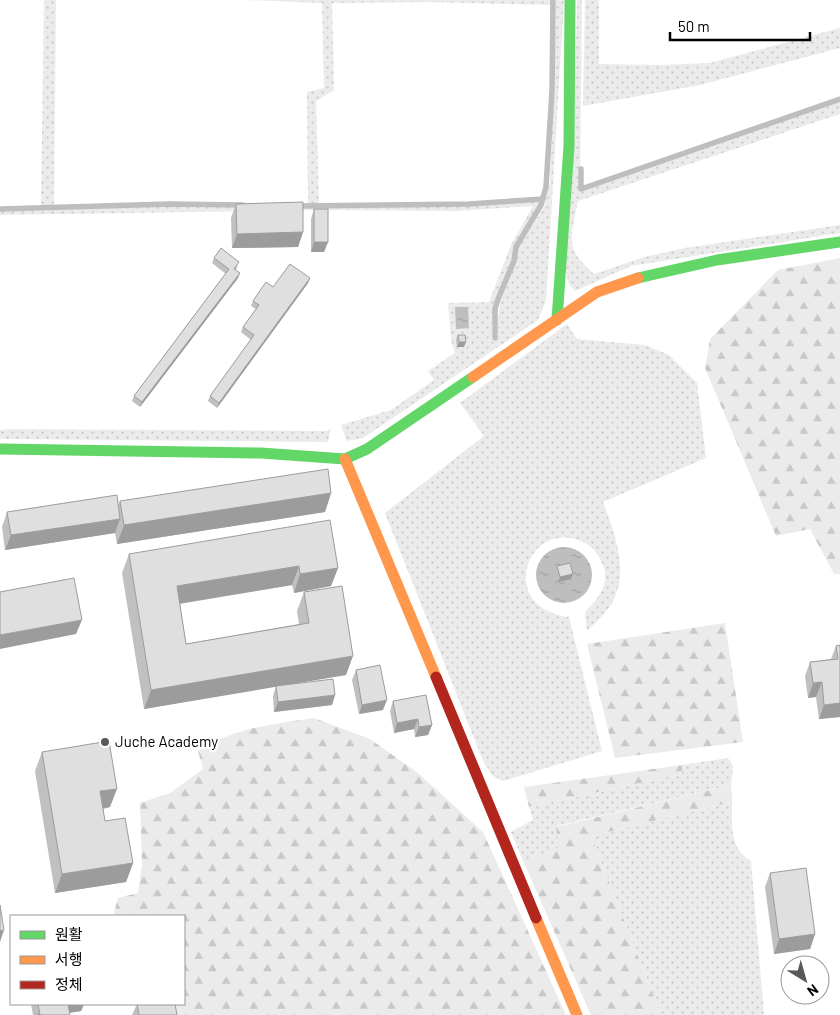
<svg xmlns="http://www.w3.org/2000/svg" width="840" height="1015" font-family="Barlow,'Noto Sans KR',sans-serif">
  <defs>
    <pattern id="green-dots" width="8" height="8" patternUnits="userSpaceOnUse" patternTransform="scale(1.25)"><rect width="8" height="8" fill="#ebebeb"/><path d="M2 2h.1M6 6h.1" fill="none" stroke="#c8c8c8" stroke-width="1.8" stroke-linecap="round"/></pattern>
    <pattern id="forest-firs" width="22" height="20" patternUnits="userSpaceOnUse" patternTransform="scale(1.25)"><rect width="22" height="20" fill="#ebebeb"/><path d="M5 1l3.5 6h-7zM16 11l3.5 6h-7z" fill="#c8c8c8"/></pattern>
    <pattern id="water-ripples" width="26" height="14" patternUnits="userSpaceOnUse" patternTransform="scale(1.25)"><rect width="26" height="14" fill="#bebebe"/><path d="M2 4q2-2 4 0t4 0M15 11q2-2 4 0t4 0" fill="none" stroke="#a2a2a2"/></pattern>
  </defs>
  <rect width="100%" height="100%" fill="#fff"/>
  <g fill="url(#green-dots)">
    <polygon points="44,0 56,0 54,206 41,206"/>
    <polygon points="246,0 552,0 551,5 426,2 332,3 334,90 316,101 319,205 308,204 307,92 324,88 322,3"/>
    <path d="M556 0H564L546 301 538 320 363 438 347 441 341 425 391 410 434 380 428 371 455 353 451 340 448 303 489 302 511 245 533 206 456 211 316 210 0 215V210C57 209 114 205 170 205 294 206 418 208 541 201L513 248 512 264 496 297 492 320V340L495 341 498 338V320L501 296 515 264 517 250 544 207 550 183Z"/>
    <path d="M577 0H582L580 191 840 101V114L578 201C571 238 563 247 594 274L644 257 685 248 840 225V233L631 266 575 291 569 284 564 265 572 186Z"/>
    <polygon points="585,0 599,0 599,64 663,65 710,63 840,28 840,48 700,85 583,106"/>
    <path d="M567 324 577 339 645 345 669 355 697 383 706 458 603 502C615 534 632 578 608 609 602 617 594 624 587 631L585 612C597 600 611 584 603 565 598 553 591 544 578 540 526 522 497 608 569 617L602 751 503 781 493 776 483 761 385 513 484 436 460 403Z"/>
    <polygon points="331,428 328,442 0,439 0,430 8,429 327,431"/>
    <polygon points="728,758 733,766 731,785 557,826 560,847 524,863 511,832 533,820 529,807 682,774 682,765"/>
    <path d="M732 802C732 825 729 848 751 861L764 1015H661L591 836Z"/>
  </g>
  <g fill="url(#forest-firs)">
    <polygon points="840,258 840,574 834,574 810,529 776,536 705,368 710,339 778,270"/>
    <polygon points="725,623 743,742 615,758 587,644"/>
    <path d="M314 718 370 739 418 773 483 832 566 1015H178L171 1004H184V916H113L118 898 138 893 142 865 140 803 170 793 203 769 198 751C233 728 273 724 314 718Z"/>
    <polygon points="682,765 682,774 529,807 524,787"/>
    <polygon points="731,785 732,802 591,836 661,1015 591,1015 524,863 559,847 556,827"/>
  </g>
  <g fill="url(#water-ripples)">
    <polygon points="455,307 468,307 469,328 456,329"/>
    <circle cx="564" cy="575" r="28"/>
  </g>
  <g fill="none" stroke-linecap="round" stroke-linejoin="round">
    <g stroke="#bebebe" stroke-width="5.5">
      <polyline points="581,169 581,189 840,99"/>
      <polyline points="297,206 469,204 543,199"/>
      <polyline points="0,209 169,204 243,205"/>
      <polyline points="495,338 495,309 498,299 514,261 516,247 541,205 546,187 552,91 553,0"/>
    </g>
    <g stroke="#63d668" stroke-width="11">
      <polyline points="638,278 717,260 840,242"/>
      <polyline points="557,320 569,146 570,0"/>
      <polyline points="0,449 261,453 345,459 367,449 473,377"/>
    </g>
    <g stroke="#ff974d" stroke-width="11">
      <polyline points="473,377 597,292 638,278"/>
      <polyline points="345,459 436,677"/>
      <polyline points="536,918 577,1015"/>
    </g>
    <polyline stroke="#b3261e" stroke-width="11" points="436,677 536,918"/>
  </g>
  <g fill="#c0c0c0">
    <polygon points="236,204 303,232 298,247 232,248 231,218"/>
    <polygon points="314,209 328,242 324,252 311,252 311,219"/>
    <polygon points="214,258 238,267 236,269 238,278 140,407 132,401 134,396 226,274 212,263"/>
    <polygon points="310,278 308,283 217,408 208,401 210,396 251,340 241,332 243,327 256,309 251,306 253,301 273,287"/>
    <polygon points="458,335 464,347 457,347 456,340"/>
    <polygon points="331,493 325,512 117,544 115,533 5,550 2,527 7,512 118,505 120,501"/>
    <polygon points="129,554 338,568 331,586 294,593 292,585 180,604 186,644 299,624 297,611 304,592 346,675 277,686 335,695 332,705 274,712 273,696 276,686 144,709 122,573"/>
    <polygon points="557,566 571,579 558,582 556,571"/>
    <polygon points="840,645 840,717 819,719 816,697 808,698 805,676 810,662 831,659 836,646"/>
    <polygon points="356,670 383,710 359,714 352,680"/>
    <polygon points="393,701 432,725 428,735 415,737 414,729 394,733 390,711"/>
    <polygon points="42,752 110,807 103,809 105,821 133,863 126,882 55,893 35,771"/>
    <polygon points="770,873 815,934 810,949 774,954 765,887"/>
    <polygon points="31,1004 84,1004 81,1011 69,1013 70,1015 33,1015"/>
    <polygon points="137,1004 175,1004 177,1015 132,1015"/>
  </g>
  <g fill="#9c9c9c">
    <polygon points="303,232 298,247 232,248 237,234"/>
    <polygon points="314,242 328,242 324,252 311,252"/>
    <polygon points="240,273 238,278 140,407 142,402"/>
    <polygon points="310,278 308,283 217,408 219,403"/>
    <polygon points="459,342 466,342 464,347 457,347"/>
    <polygon points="331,493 325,512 117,544 124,525"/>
    <polygon points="120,519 115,533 5,550 11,535"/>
    <polygon points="299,566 292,585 170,605 177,586"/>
    <polygon points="338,568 331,586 294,593 300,574"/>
    <polygon points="573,574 571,579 558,582 560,577"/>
    <polygon points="82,620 76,634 0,649 0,635"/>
    <polygon points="353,656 346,675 144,709 151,690"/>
    <polygon points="822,682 816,697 808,698 813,683"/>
    <polygon points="335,695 332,705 274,712 278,702"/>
    <polygon points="387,700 383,710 359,714 362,705"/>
    <polygon points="840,703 840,717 819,719 824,705"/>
    <polygon points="418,719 414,729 394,733 397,723"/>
    <polygon points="432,725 428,735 415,737 419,727"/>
    <polygon points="117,789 110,807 94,810 100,791"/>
    <polygon points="133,863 126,882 55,893 62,874"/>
    <polygon points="4,930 0,942 0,931"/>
    <polygon points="815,934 810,949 774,954 779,939"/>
    <polygon points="66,1004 84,1004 81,1011 62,1014"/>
  </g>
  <g fill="#dfdfdf" stroke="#9c9c9c">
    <polygon points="303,202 303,232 237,234 236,204"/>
    <rect x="314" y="209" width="14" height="33"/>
    <polygon points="221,248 239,262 234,269 240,273 142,402 134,396 229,269 214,258"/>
    <polygon points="290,264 310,278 219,403 210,396 254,335 243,327 259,305 253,301 266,282 273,287"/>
    <polygon points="458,335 465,335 466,342 459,342"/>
    <polygon points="328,469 331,493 124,525 120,501"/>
    <polygon points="117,495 120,519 11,535 7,512"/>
    <polygon points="330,520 338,568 300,574 299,566 177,586 186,644 309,623 304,592 342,586 353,656 151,690 129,554"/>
    <polygon points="570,563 573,574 560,577 557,566"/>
    <polygon points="74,578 82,620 0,635 0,592"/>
    <polygon points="840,645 840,703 824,705 822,682 813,683 810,662 838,659 836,646"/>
    <polygon points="380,665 387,700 362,705 356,670"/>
    <polygon points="333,679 335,695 278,702 276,686"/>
    <polygon points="426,695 432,725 419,727 418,719 397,723 393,701"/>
    <polygon points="109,741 117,789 100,791 105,821 125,818 133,863 62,874 42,752"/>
    <polygon points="806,868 815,934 779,939 770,873"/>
    <polygon points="0,905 4,930 0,931"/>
    <polygon points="38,1004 68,1004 70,1015 37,1015 40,1015"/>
    <polygon points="137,1004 175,1004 177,1015 139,1015"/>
  </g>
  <circle fill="#595959" stroke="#fff" stroke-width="2" cx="105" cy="742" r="5"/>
  <g text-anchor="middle" stroke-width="5" stroke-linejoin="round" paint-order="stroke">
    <g font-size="15" fill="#000" stroke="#fff" text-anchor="start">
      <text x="115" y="747">Juche Academy</text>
    </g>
  </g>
  <rect x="10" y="915" width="175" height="90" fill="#ffffff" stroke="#999999"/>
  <rect x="20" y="931" width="25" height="8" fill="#63d668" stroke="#999999"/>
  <text x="55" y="940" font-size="15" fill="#000000">원활</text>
  <rect x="20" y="956" width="25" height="8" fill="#ff974d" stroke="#999999"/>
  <text x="55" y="965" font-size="15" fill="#000000">서행</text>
  <rect x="20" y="981" width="25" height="8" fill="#b3261e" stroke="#999999"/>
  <text x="55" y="990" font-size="15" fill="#000000">정체</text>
  <g transform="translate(805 980) rotate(143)"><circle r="24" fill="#ffffff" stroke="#999999"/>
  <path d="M0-4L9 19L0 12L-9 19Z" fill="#595959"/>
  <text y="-8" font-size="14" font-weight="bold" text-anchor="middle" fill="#000000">N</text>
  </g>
  <path d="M670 32v8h140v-8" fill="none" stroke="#000000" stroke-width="2.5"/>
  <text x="678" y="32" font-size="15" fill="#000000" stroke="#ffffff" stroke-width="4" paint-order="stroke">50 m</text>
</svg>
